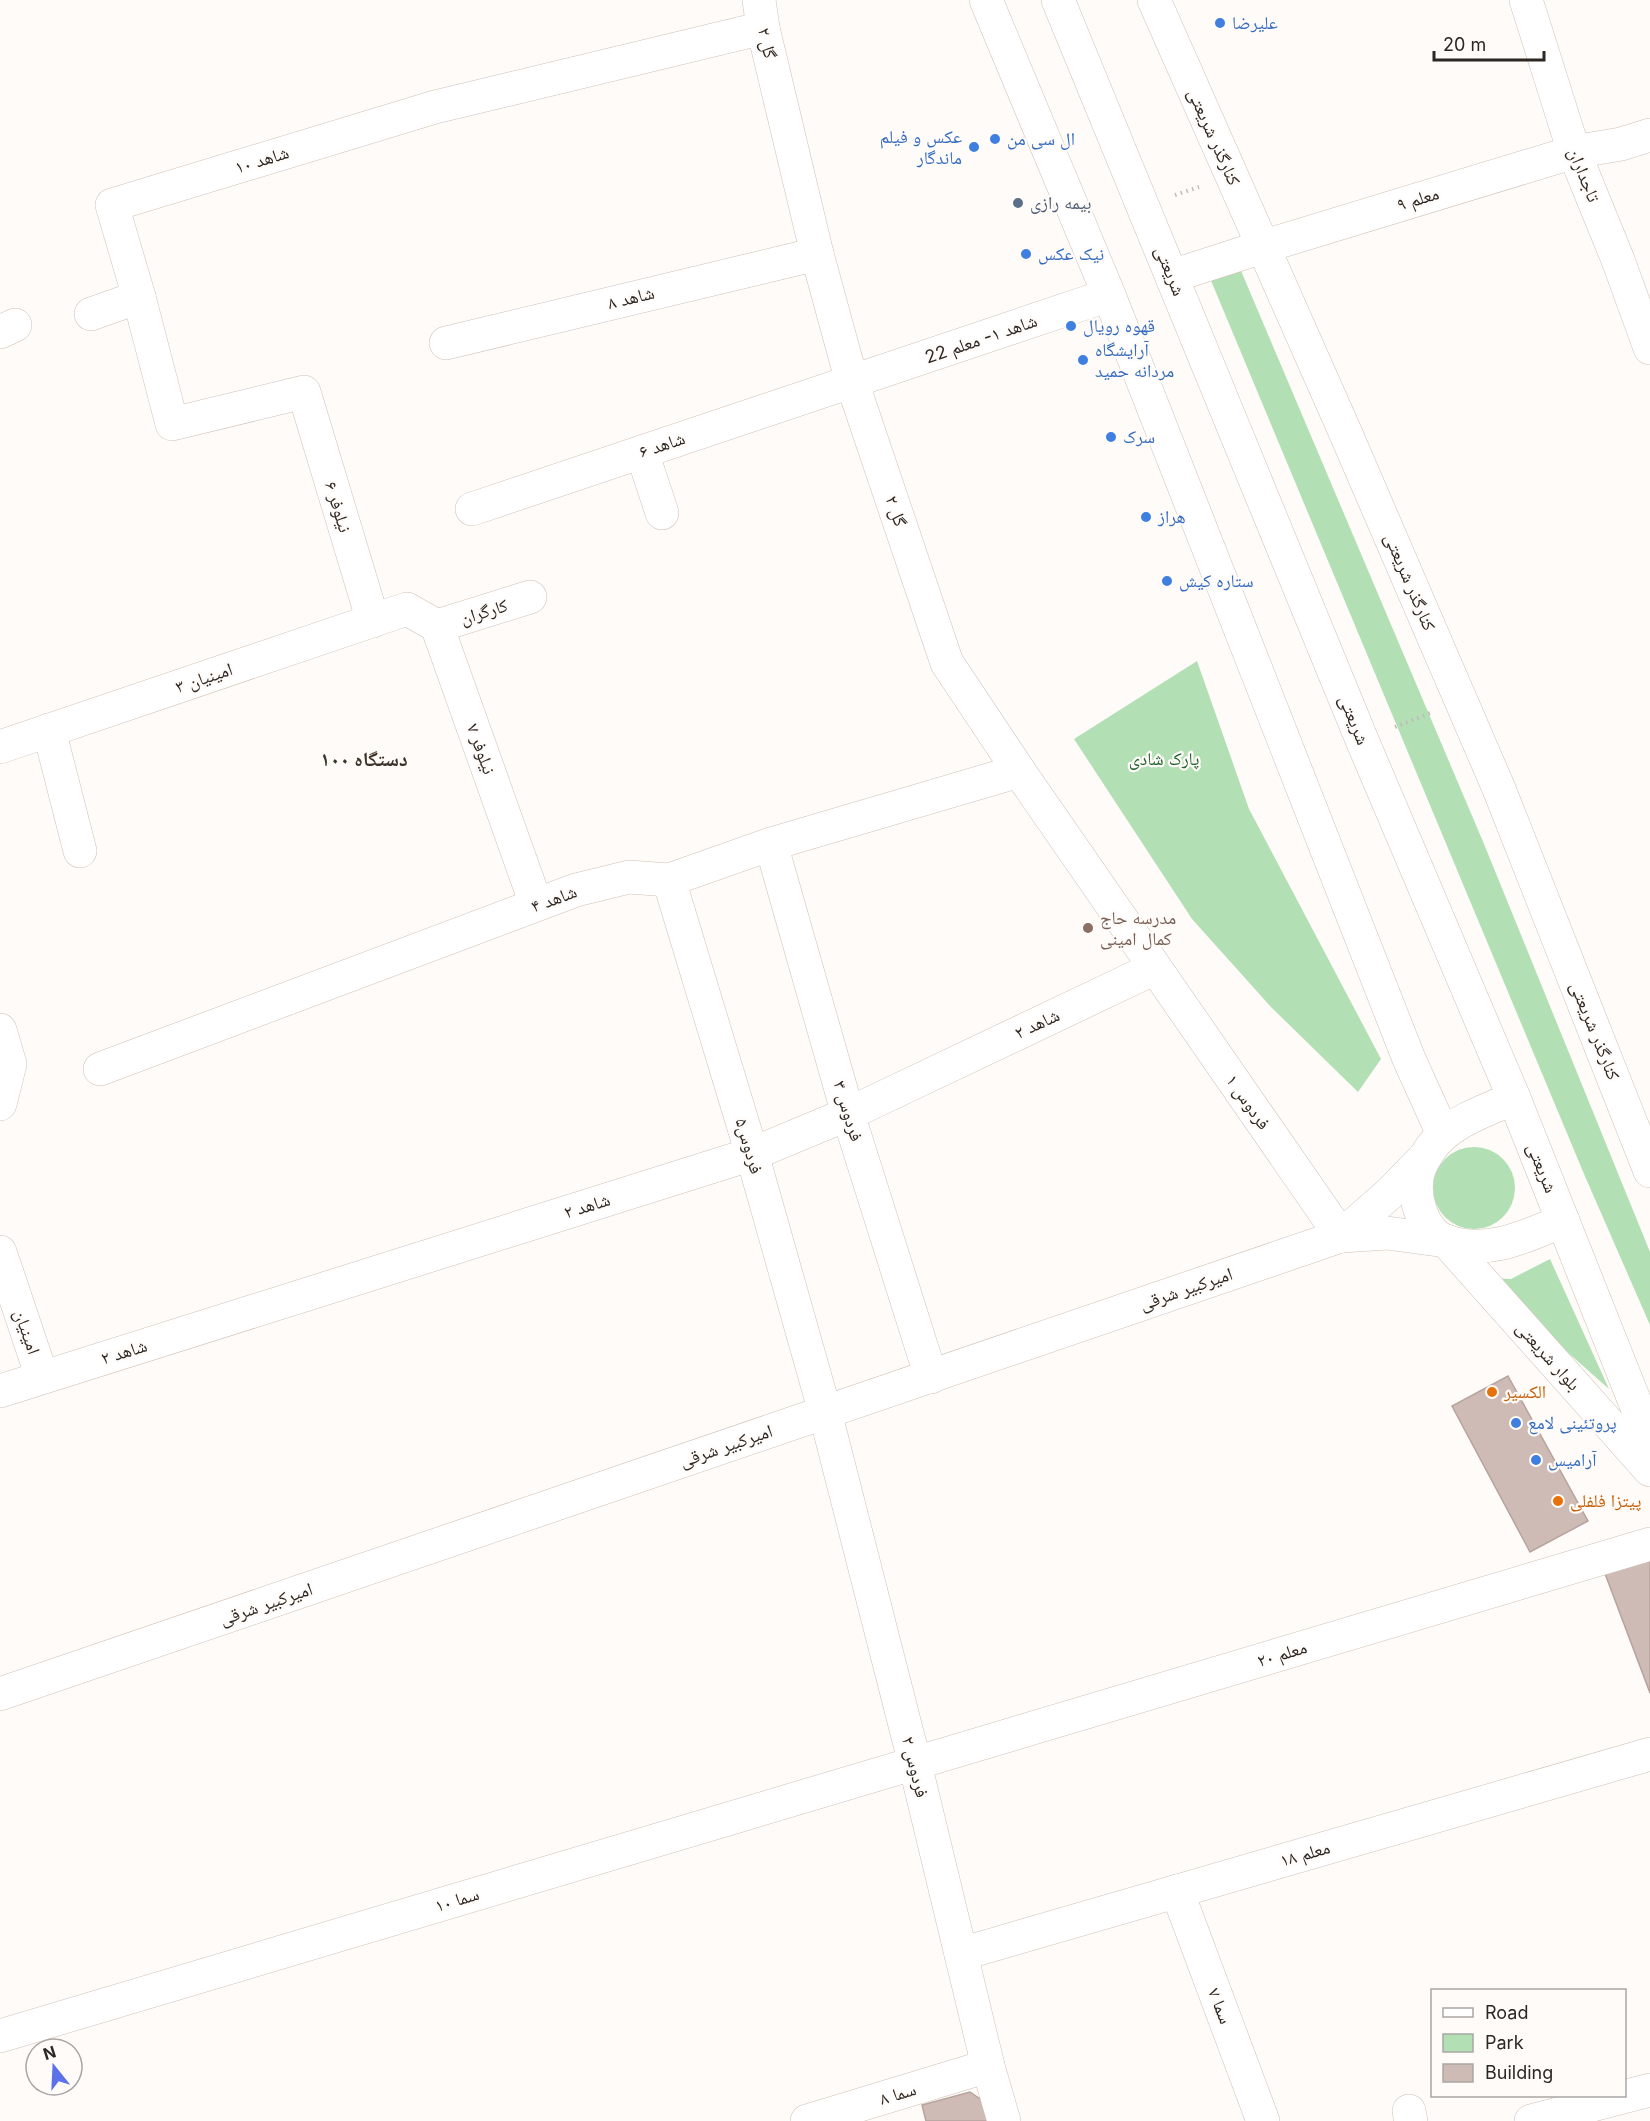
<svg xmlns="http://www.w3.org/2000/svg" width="1650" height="2121" font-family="Inter,'Noto Naskh Arabic',sans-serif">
  <rect width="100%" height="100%" fill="#fefbf8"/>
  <g fill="#b3dfb5">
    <polygon points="1236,259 1484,844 1650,1252 1650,1325 1584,1174 1207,271"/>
    <polygon points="1197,661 1249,809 1381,1059 1358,1092 1271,1007 1192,919 1074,739"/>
    <circle cx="1474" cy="1188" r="41"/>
    <polygon points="1550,1259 1609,1389 1494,1287 1491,1278 1511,1279"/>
  </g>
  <g fill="#cfbbb6" stroke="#b6a39e" stroke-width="1.5">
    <polygon points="1508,1376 1588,1521 1530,1552 1452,1406"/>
    <polygon points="1650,1553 1650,1693 1604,1571"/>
    <polygon points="970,2092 989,2105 994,2121 926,2121 922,2105"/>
  </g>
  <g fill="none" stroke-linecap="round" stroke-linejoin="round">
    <g stroke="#d0c1b5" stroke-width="34">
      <g id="minor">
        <polyline points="759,0 763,28 817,254 852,382 947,663 1019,771 1341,1236"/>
        <polyline points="1526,0 1574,152 1618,260 1650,348"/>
        <polyline points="1262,247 1574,152 1621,144 1650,135"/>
        <polyline points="91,314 139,297"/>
        <polyline points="0,332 15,325"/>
        <polyline points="446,343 817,254"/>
        <polyline points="642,452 662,513"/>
        <polyline points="472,509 1109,295"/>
        <polyline points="373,621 304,392 172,424 139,297 112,205 435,107 763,28"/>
        <polyline points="437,626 530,597"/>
        <polyline points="49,730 80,851"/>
        <polyline points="0,747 407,609 437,626 536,904"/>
        <polyline points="771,844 848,1114 931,1377"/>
        <polyline points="669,880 752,1154 825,1412 915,1764 988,2066 1004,2121"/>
        <polyline points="0,1030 10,1064 0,1104"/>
        <polyline points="100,1069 576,890 629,877 669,880 771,844 1019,771"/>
        <polyline points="0,1252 42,1377"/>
        <polyline points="0,1391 752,1154 848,1114 1155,968"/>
        <polyline points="1177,1891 1263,2121"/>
        <polyline points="961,1954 1650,1754"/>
        <polyline points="0,2036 1650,1544"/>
        <polyline points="1409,2111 1411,2121"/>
        <polyline points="807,2121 988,2066"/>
        <polyline points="1531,2121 1650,2090"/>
      </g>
    </g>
    <g stroke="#d0c1b5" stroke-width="34">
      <g id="secondary">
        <polyline points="1341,1236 1387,1233 1446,1241"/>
        <polyline points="0,1694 1341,1236 1389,1194 1426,1156"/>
      </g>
    </g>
    <g stroke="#d0c1b5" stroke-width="34">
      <g id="primary">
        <polyline points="986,0 1109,295 1409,1059 1443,1134"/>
        <polyline points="1058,0 1362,740 1514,1098 1650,1440"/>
        <polyline points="1154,0 1346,434 1499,789 1650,1171"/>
        <polyline points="1172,276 1262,247"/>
        <path d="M1514 1098C1490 1109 1464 1117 1444 1134 1435 1141 1425 1155 1420 1167 1410 1191 1421 1233 1448 1242 1489 1255 1526 1236 1563 1221"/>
        <polyline points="1446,1241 1650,1470"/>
      </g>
    </g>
    <g stroke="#bfbbb8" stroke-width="4" stroke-dasharray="1.5 4.5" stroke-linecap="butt">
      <polyline points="1175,195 1199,187"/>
      <polyline points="1395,727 1430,713"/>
    </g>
    <use href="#minor" stroke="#fff" stroke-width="33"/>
    <use href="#secondary" stroke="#fff" stroke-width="33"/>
    <use href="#primary" stroke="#fff" stroke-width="33"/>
  </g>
  <g fill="#3f7fe0" stroke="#fefbf8" stroke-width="2">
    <circle cx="1220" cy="23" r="6"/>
    <circle cx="995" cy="139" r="6"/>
    <circle cx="974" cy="147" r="6"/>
    <circle cx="1026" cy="254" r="6"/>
    <circle cx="1071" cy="326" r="6"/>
    <circle cx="1083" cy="360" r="6"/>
    <circle cx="1111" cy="437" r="6"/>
    <circle cx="1146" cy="517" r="6"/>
    <circle cx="1167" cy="581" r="6"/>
    <circle cx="1516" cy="1423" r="6"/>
    <circle cx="1536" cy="1460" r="6"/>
  </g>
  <circle fill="#5c6f8a" stroke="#fefbf8" stroke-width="2" cx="1018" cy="203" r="6"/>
  <circle fill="#8d6e63" stroke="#fefbf8" stroke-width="2" cx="1088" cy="928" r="6"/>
  <g fill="#e8710a" stroke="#fefbf8" stroke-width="2">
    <circle cx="1492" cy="1392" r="6"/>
    <circle cx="1558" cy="1501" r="6"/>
  </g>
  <g text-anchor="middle" stroke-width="4.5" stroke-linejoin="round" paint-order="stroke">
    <g font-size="18" fill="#366cbe" stroke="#fefbf8" text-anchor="start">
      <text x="1232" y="29">علیرضا</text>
      <text x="962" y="143" text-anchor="end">عکس و فیلم<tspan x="962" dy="21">ماندگار</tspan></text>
      <text x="1007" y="145">ال سی من</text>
      <text x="1038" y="260">نیک عکس</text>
      <text x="1083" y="332">قهوه رویال</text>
      <text x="1095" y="356">آرایشگاه<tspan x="1095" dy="21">مردانه حمید</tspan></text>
      <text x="1123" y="443">سرک</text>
      <text x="1158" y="523">هراز</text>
      <text x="1179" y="587">ستاره کیش</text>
      <text x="1528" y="1429">پروتئینی لامع</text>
      <text x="1548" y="1466">آرامیس</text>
    </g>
    <g font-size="18" fill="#2d2723" stroke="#fefbf8">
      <text transform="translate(767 43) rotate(77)" y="6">گل ۲</text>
      <text transform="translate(1214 137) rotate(66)" y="6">کنارگذر شریعتی</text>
      <text transform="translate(262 160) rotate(-17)" y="6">شاهد ۱۰</text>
      <text transform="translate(1584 175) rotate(68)" y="6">تاجداران</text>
      <text transform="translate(1418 199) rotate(-17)" y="6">معلم ۹</text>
      <text transform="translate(1170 271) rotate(68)" y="6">شریعتی</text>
      <text transform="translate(631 298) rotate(-14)" y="6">شاهد ۸</text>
      <text transform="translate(981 339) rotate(-19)" y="6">شاهد ۱- معلم 22</text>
      <text transform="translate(662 445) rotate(-18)" y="6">شاهد ۶</text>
      <text transform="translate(338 507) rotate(73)" y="6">نیلوفر ۶</text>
      <text transform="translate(896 511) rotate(71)" y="6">گل ۲</text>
      <text transform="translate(1410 582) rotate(67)" y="6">کنارگذر شریعتی</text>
      <text transform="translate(484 612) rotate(-17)" y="6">کارگران</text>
      <text transform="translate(204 678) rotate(-19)" y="6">امینیان ۳</text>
      <text transform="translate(1354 720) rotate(68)" y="6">شریعتی</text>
      <text transform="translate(481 749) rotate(70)" y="6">نیلوفر ۷</text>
      <text transform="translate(554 899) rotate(-20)" y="6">شاهد ۴</text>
      <text transform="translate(1037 1024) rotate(-25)" y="6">شاهد ۲</text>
      <text transform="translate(1595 1031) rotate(68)" y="6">کنارگذر شریعتی</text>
      <text transform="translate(1248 1102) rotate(55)" y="6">فردوس ۱</text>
      <text transform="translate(848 1111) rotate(73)" y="6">فردوس ۳</text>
      <text transform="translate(749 1146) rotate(74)" y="6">فردوس۵</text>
      <text transform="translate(1542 1168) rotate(68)" y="6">شریعتی</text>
      <text transform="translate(587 1206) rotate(-17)" y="6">شاهد ۲</text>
      <text transform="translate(1186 1289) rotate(-19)" y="6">امیرکبیر شرقی</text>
      <text transform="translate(27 1332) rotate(71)" y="6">امینیان</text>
      <text transform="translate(124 1352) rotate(-17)" y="6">شاهد ۲</text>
      <text transform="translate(1548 1356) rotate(48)" y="6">بلوار شریعتی</text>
      <text transform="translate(726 1446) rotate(-19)" y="6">امیرکبیر شرقی</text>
      <text transform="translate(266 1604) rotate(-19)" y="6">امیرکبیر شرقی</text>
      <text transform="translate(1282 1654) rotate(-17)" y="6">معلم ۲۰</text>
      <text transform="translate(915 1767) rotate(76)" y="6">فردوس ۲</text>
      <text transform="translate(1305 1854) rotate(-16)" y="6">معلم ۱۸</text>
      <text transform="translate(457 1900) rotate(-17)" y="6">سما ۱۰</text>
      <text transform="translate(1220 2006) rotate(69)" y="6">سما ۷</text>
      <text transform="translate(898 2094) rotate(-17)" y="6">سما ۸</text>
    </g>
    <g font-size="18" fill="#4e5e75" stroke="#fefbf8" text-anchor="start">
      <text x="1030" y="209">بیمه رازی</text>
    </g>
    <g font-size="18" fill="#1f622a" stroke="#fefbf8">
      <text x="1164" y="765">پارک شادی</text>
    </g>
    <g font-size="18" fill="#785e54" stroke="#fefbf8" text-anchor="start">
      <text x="1100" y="924">مدرسه حاج<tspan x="1100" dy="21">کمال امینی</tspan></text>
    </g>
    <g font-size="18" fill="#c56008" stroke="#fefbf8" text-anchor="start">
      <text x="1504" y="1398">الکسیر</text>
      <text x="1570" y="1507">پیتزا فلفلی</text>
    </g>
    <g font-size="20" font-weight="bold" fill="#3d3228" stroke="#fefbf8">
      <text x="364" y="766">۱۰۰ دستگاه</text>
    </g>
  </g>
  <rect x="1431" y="1989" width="195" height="108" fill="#fefbf8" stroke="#aaa6a3" stroke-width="1.5"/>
  <rect x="1443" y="2008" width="30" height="9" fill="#ffffff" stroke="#aaa6a3" stroke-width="1.5"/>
  <text x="1485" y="2019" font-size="18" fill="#2d2723">Road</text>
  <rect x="1443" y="2034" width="30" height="18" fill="#b3dfb5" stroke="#aaa6a3" stroke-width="1.5"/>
  <text x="1485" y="2049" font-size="18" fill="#2d2723">Park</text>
  <rect x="1443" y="2064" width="30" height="18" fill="#cfbbb6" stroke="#aaa6a3" stroke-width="1.5"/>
  <text x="1485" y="2079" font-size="18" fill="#2d2723">Building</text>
  <g transform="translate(54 2067) rotate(342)"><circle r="28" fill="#fefbf8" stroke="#aaa6a3" stroke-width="1.5"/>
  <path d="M0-4.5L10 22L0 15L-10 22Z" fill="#5b72e9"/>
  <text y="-9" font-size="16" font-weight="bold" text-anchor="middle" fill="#2d2723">N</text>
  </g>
  <path d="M1434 51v9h110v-9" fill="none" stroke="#2d2723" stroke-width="3"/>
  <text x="1443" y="51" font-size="18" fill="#2d2723" stroke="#fefbf8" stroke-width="4.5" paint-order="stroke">20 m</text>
</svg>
